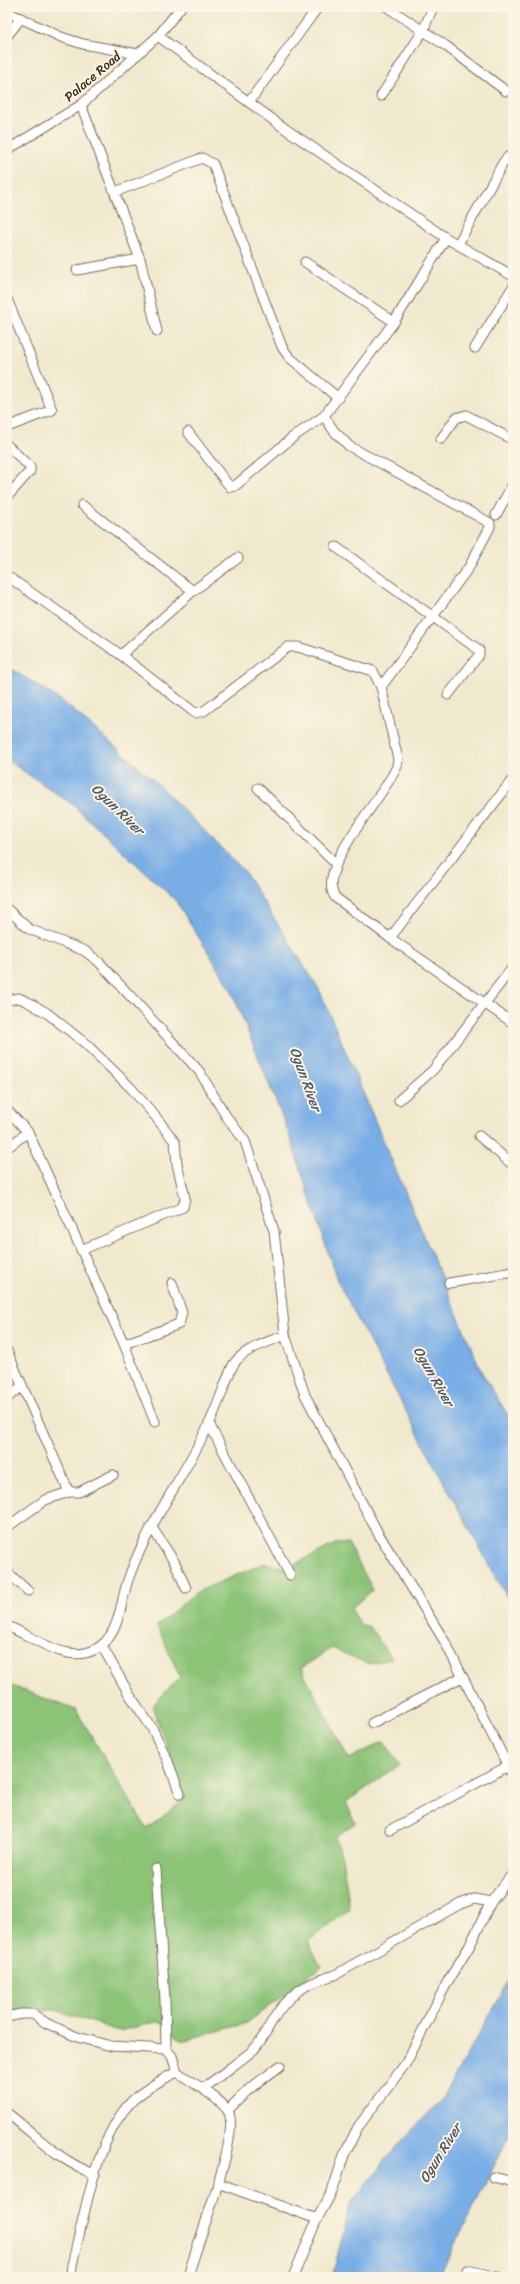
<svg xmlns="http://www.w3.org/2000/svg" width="520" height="2284" font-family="Sriracha,sans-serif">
  <rect width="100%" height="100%" fill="#fcf5e5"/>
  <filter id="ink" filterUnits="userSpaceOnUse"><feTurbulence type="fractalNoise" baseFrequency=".025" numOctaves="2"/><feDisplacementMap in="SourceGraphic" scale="8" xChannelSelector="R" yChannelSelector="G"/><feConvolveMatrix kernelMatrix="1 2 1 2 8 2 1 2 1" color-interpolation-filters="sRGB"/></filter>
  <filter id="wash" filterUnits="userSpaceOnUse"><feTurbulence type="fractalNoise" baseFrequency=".012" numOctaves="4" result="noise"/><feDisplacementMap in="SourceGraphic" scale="16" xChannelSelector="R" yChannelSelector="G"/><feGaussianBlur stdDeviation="0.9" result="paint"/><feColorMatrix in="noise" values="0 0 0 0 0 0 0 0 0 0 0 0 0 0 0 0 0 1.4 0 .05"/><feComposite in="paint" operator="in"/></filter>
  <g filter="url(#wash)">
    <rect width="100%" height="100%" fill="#f0e9ce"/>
    <polygon fill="#8bc377" stroke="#63764a" points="348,1543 373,1590 351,1608 360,1624 370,1627 392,1659 368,1664 332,1648 301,1668 349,1759 384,1741 400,1765 346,1802 355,1823 335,1837 342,1857 350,1909 308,1941 321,1967 247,2023 182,2041 160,2021 119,2031 55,2010 7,2012 7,1684 76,1710 147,1829 186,1798 152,1706 180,1677 157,1626 195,1593 264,1563 287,1568 335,1544"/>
    <g fill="#78ade6" stroke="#5a6c82">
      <polygon points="7,666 62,701 155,781 244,871 319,989 483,1375 513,1423 513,1608 438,1472 337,1280 289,1134 230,987 176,901 72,804 7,760"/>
      <polygon points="513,1971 513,2128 439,2277 332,2277 351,2203 398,2145 440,2101 507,1985"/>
    </g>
  </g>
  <g filter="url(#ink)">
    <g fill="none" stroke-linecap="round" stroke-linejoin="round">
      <g stroke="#7a6d5c" stroke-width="11">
        <g id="street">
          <polyline points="387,7 446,46 506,91"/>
          <polyline points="7,12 61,37 83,44 138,54"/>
          <polyline points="7,36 21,18"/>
          <polyline points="158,36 287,130 446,238 513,276"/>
          <polyline points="381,96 423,31 433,7"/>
          <polyline points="249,102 318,7"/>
          <polyline points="81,105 140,259 157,331"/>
          <polyline points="7,150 81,105 158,36 181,7"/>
          <polyline points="115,192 202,158 213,164 282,347 289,357 338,398"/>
          <polyline points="458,244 503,163 508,157 513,158"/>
          <polyline points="305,262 394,322"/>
          <polyline points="77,270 140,259"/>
          <polyline points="7,299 52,410 7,427"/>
          <polyline points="475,348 513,287"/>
          <polyline points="324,416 334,431 349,446 490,523 490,527 469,567 381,687"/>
          <polyline points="188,432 230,487 235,486 293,437 324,416 394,322 446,238"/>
          <polyline points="441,439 456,418 466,415 513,440"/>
          <polyline points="7,445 30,467 30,471 7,497"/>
          <polyline points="82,505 193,591"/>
          <polyline points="496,515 513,484"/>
          <polyline points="336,547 479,650 479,655 448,695"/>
          <path d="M7 576 121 655 195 713 204 711 288 647H298L373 671 381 687 398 759 397 766C387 794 312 871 336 898L390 938"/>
          <polyline points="121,655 193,591 238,558"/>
          <polyline points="513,779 390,938 513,1023"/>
          <polyline points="258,788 336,864"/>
          <polyline points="7,909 29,929 85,951 99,962 199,1071 226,1116 245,1141 274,1231 285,1335 305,1395 378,1533 445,1642 513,1776"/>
          <polyline points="7,1000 19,998 28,1002 47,1013 86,1044 131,1088 155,1116 175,1142 177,1164 185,1198 183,1207 81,1250"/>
          <polyline points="399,1100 433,1070 513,967"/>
          <polyline points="7,1110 28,1132 124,1344 155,1422"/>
          <polyline points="479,1136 513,1165"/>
          <polyline points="7,1148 28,1132"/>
          <polyline points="449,1283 513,1272"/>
          <polyline points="124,1344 179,1324 182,1313 172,1283"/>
          <polyline points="7,1351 69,1492"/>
          <polyline points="7,1398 22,1386"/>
          <polyline points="209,1424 290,1575"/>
          <polyline points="151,1526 175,1563 186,1588"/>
          <polyline points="7,1527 45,1500 69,1492 79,1492 113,1475"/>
          <polyline points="7,1572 28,1591"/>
          <path d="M7 1626C33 1636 65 1664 94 1650 120 1638 120 1603 128 1580 147 1524 184 1477 209 1424 218 1405 224 1385 233 1365 244 1348 267 1343 285 1335"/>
          <polyline points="102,1646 129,1694 152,1728 167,1759 180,1794"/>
          <polyline points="372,1723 462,1677"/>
          <polyline points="390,1830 508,1766"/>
          <polyline points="156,1869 165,2000 166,2049"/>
          <polyline points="7,2017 21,2014 33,2014 46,2023 77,2037 111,2046 166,2049 172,2056 177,2072"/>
          <path d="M203 2089C219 2076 236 2064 252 2051 260 2044 265 2033 271 2023 287 1995 303 1984 335 1975L460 1904 474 1899 491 1902"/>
          <polyline points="228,2110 248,2090 280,2066"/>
          <path d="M7 2113C35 2134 61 2163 95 2174"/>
          <polyline points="493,2177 513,2182"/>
          <polyline points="218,2183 317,2219"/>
          <polyline points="467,2270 498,2277"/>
          <path d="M71 2277 72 2265C85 2215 95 2140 131 2102 144 2089 161 2080 177 2072 190 2081 220 2098 228 2111 242 2133 195 2247 188 2277"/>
          <polyline points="293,2277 317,2219 332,2192 344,2155 358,2127 406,2063 448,1981 469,1947 491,1902 513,1873"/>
        </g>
      </g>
      <use href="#street" stroke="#fff" stroke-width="9"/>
    </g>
  </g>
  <g text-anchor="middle" stroke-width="4" stroke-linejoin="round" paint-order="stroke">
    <g font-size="13" fill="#3b2a1e" stroke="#fcf5e5">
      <text transform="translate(92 76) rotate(-40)" y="5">Palace Road</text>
    </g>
    <g font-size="14" font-style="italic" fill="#505864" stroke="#fcf5e5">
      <text transform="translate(118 809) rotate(44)" y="5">Ogun River</text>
      <text transform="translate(306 1079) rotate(70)" y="5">Ogun River</text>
      <text transform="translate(434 1376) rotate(60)" y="5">Ogun River</text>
      <text transform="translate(440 2153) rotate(-58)" y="5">Ogun River</text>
    </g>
  </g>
  <rect width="520" height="2284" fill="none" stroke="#fcf5e5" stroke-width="24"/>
</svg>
